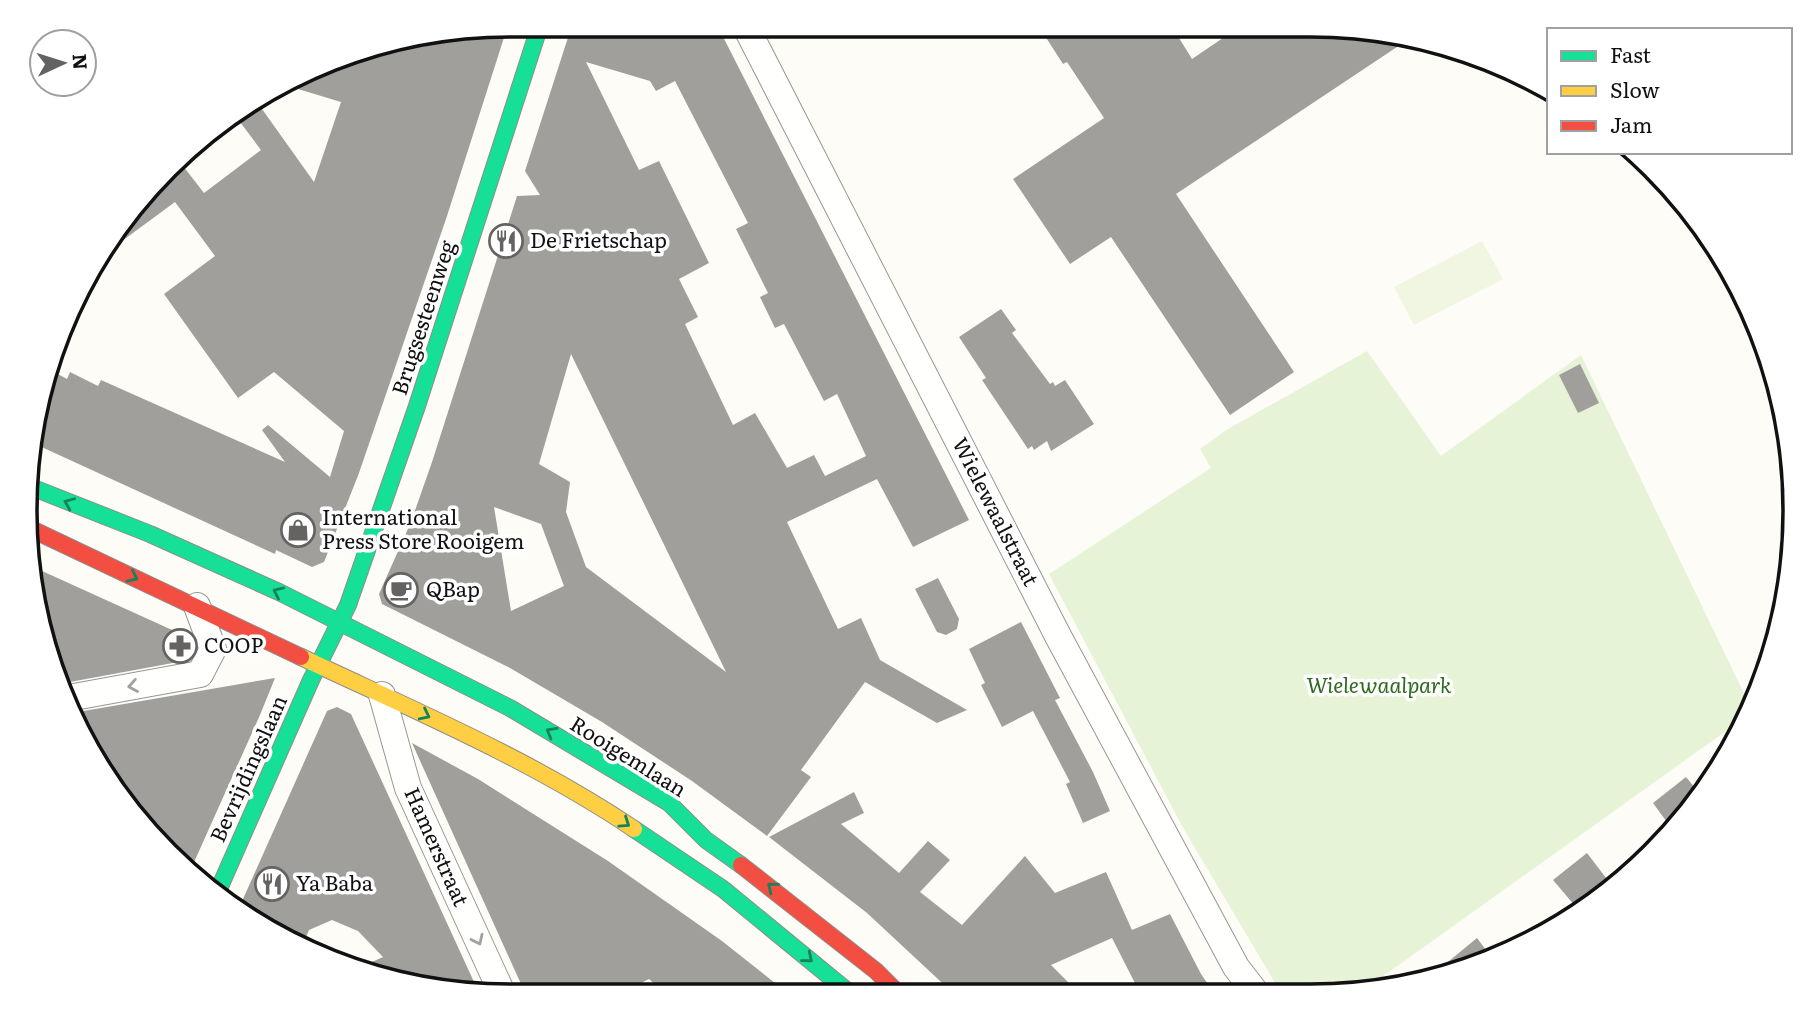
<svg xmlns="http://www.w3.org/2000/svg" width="1820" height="1021" font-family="Literata,serif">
  <rect width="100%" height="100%" fill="#fdfcf7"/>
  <polygon fill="#e7f3d7" points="1367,351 1441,456 1581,355 1751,708 1747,716 1361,992 1281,993 1182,826 1049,574 1211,468 1200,449 1228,429"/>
  <polygon fill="#f0f6e1" points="1482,241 1503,279 1414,325 1394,287"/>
  <g fill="#a19f9c" fill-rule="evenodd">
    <polygon points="508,25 447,216 359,473 324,562 312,567 276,550 275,554 35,444 43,380 51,384 56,373 67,379 70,372 98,386 101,380 285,462 262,430 268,425 330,477 344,431 274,372 238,398 164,294 215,256 175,202 122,241 114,232 180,162 204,193 261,150 240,122 240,111 257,102 314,182 341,102 288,86 355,50"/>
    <path d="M572 25H717L969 520 913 547 877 479 787 522 838 629 861 618 880 660 967 710 937 723 865 682 801 770 811 777 767 836 692 781 602 722 510 668 382 604 379 594 411 522 432 462 517 196 540 195 525 171ZM586 62 650 81 656 91 675 81 748 223 736 229 768 293 760 297 775 328 784 324 824 401 837 394 866 456 825 476 814 455 787 468 755 413 733 425 685 324 698 317 679 279 709 263 659 161 639 170ZM571 354 673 563 726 672 586 567 566 512 570 482 539 464ZM494 507 541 524 564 586 511 611Z"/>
    <polygon points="1044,25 1171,25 1192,59 1242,25 1341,26 1412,37 1176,194 1294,372 1230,415 1111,237 1070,264 1013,179 1104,118 1067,62 1063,64 1045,36 1050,33"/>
    <polygon points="1001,309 1016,330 1012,333 1050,384 1053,382 1055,386 1065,380 1094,424 1051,451 1047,441 1034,450 1032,446 1028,449 982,380 986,378 959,337"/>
    <polygon points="1580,364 1599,403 1578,413 1559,375"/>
    <polygon points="31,566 192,639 189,660 59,684"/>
    <polygon points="938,578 959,619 957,629 946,635 937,632 915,589"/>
    <polygon points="1021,622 1060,698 1055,700 1093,772 1110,811 1083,823 1066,784 1070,782 1033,711 1002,727 981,685 985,683 969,649"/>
    <polygon points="275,678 260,715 191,869 145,831 72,713"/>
    <polygon points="337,707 351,714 480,995 354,970 383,957 358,931 332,920 309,930 302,947 267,931 239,908 327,711"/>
    <polygon points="412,743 478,779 608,861 722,941 789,994 667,995 649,979 617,995 526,995"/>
    <polygon points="1686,777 1700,794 1672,829 1653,803"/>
    <polygon points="854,792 864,813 841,824 899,873 928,841 950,860 920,892 962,925 1025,856 1055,893 1106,872 1132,930 1170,914 1201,974 1214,993 1140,993 1112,938 1051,965 1079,993 954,994 867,913 769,837"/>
    <polygon points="1587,853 1613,887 1581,913 1553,880"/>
    <polygon points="1477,938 1492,958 1466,971 1426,980"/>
  </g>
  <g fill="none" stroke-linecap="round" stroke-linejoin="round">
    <g stroke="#979795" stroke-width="28">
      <g id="street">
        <polyline points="745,25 1058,636 1236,967 1256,993"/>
        <polyline points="382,695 408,788 503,995"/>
        <polyline points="63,699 200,674 213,649 197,606"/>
      </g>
    </g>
    <g stroke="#8e8d8b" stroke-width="18">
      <g id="fast">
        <polyline points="31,487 150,534 279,592 510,708 669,803 706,840 741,865"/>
        <polyline points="634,829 723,889 851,994"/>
        <polyline points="218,891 311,680 348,605 417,406 540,25"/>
      </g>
    </g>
    <g stroke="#8e8d8b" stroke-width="18">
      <path id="slow" d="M301 657C413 710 530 759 634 829"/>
    </g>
    <g stroke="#8e8d8b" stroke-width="18">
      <g id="jam">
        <polyline points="27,527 301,657"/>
        <polyline points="741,865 876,971 899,994"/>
      </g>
    </g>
    <use href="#street" stroke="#fffffe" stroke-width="26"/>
    <use href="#fast" stroke="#16e098" stroke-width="16"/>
    <use href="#slow" stroke="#ffcf43" stroke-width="16"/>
    <use href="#jam" stroke="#f24e42" stroke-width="16"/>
  </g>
  <defs><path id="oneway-chevron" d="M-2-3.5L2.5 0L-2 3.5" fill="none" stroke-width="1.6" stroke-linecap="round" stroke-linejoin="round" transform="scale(1.75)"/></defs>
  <g stroke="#14835b">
    <use href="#oneway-chevron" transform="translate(69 503) rotate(-157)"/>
    <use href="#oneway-chevron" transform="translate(133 577) rotate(25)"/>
    <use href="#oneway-chevron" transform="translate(278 592) rotate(-155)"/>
    <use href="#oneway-chevron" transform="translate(425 715) rotate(26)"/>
    <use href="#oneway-chevron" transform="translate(551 732) rotate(-150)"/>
    <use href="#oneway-chevron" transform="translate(625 823) rotate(34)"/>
    <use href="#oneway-chevron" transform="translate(772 887) rotate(-141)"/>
    <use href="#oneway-chevron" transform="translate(808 958) rotate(39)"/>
  </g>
  <g stroke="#a0a09f">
    <use href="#oneway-chevron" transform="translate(133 686) rotate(170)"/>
    <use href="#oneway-chevron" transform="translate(478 940) rotate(65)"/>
  </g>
  <defs>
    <g id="restaurant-ring" transform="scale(1.75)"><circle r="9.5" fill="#fff" stroke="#646362" stroke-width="1.5"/><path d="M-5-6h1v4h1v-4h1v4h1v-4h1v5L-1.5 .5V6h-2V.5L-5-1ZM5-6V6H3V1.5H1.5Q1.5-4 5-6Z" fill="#646362"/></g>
    <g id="shop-ring" transform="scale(1.75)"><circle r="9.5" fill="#fff" stroke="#646362" stroke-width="1.5"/><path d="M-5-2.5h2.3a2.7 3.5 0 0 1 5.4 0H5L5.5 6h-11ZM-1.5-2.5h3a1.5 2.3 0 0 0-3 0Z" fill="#646362"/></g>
    <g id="cafe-ring" transform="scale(1.75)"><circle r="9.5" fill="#fff" stroke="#646362" stroke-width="1.5"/><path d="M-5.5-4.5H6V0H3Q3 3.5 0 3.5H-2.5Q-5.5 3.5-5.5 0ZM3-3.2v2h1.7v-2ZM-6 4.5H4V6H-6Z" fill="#646362"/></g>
    <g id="pharmacy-ring" transform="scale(1.75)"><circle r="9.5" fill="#fff" stroke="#646362" stroke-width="1.5"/><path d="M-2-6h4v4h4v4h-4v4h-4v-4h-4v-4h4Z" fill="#646362"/></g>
  </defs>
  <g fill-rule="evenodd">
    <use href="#restaurant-ring" x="506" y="241"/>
    <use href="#shop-ring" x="298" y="530"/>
    <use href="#cafe-ring" x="401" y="590"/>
    <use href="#pharmacy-ring" x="180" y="646"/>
    <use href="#restaurant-ring" x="272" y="884"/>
  </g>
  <g text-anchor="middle" stroke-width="7" stroke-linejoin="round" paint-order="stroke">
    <g font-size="21" fill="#111" stroke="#fff" text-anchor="start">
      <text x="530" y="248">De Frietschap</text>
      <text x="322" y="525">International<tspan x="322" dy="24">Press Store Rooigem</tspan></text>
      <text x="426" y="597">QBap</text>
      <text x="204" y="653">COOP</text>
      <text x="296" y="891">Ya Baba</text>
    </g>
    <g font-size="21" fill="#111" stroke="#fff">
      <text transform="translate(424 318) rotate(-72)" y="7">Brugsesteenweg</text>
      <text transform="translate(995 512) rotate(63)" y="7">Wielewaalstraat</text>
      <text transform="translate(628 757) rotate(32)" y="7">Rooigemlaan</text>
      <text transform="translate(249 769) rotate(-66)" y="7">Bevrijdingslaan</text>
      <text transform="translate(436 847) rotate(66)" y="7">Hamerstraat</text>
    </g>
    <g font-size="21" font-style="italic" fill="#2f6b1f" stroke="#fff">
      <text x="1379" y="693">Wielewaalpark</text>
    </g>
  </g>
  <path d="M0 0H1820V1021H0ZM510 37H1310A473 473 0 0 1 1783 510V511A473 473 0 0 1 1310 984H510A473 473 0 0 1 37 511V510A473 473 0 0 1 510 37Z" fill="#fff" fill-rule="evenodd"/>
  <path fill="none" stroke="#111" stroke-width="3.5" d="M510 37H1310A473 473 0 0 1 1783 510V511A473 473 0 0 1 1310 984H510A473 473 0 0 1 37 511V510A473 473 0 0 1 510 37Z"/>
  <rect x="1547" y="28" width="245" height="126" fill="#ffffff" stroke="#a0a0a0" stroke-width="2"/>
  <rect x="1561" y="51" width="35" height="10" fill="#16e098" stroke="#a0a0a0" stroke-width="2"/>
  <text x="1610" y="63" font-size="21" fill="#111111">Fast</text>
  <rect x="1561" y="86" width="35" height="10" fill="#ffcf43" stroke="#a0a0a0" stroke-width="2"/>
  <text x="1610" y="98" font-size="21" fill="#111111">Slow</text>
  <rect x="1561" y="121" width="35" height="10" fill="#f24e42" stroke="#a0a0a0" stroke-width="2"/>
  <text x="1610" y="133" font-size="21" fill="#111111">Jam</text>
  <g transform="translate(63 63) rotate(86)"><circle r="33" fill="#ffffff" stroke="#a0a0a0" stroke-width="2"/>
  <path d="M0-5L12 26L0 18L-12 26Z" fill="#646362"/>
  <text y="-10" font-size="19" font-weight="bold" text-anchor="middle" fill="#111111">N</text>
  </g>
</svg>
